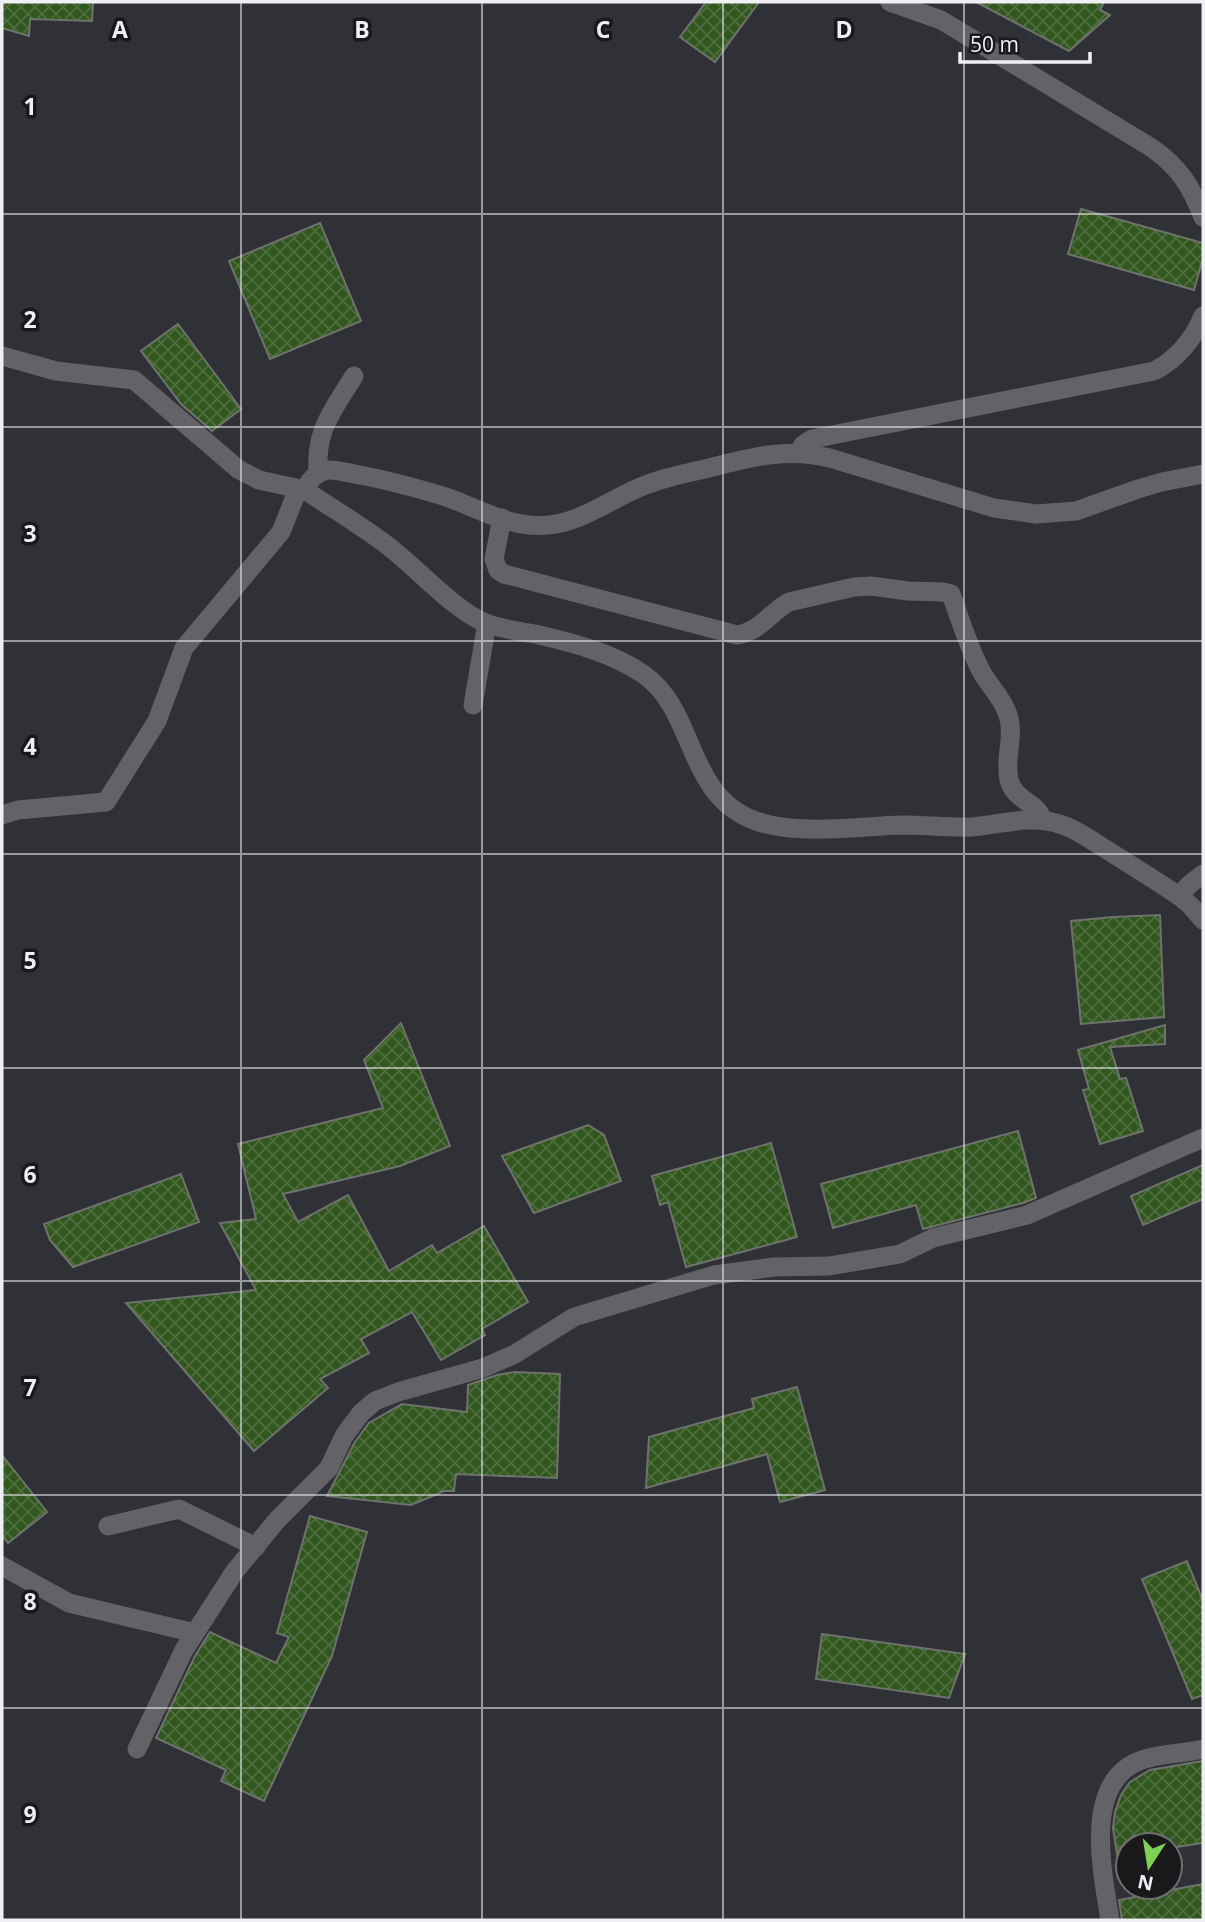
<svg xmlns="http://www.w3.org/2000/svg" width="1205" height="1922" font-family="'Open Sans',sans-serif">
  <defs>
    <pattern id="building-cross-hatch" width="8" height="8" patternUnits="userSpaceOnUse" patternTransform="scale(1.75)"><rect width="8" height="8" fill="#31561e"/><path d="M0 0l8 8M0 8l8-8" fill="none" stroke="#4f6f3f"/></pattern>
  </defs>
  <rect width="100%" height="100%" fill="#303037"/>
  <g fill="url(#building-cross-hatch)" stroke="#6e736c" stroke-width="2">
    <polygon points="2,2 93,2 92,21 30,19 29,36 2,28"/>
    <polygon points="706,2 759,2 715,62 680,37"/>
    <polygon points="976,2 1104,2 1100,10 1110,15 1069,51"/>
    <polygon points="1081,209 1203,243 1203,258 1194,290 1068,254"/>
    <polygon points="320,223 361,321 270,359 229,261"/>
    <polygon points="178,324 241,409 212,431 181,404 141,351"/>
    <polygon points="1160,915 1164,1017 1081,1024 1071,921 1113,917"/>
    <polygon points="401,1023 450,1146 400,1166 283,1194 298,1222 348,1195 389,1271 432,1245 437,1253 484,1226 528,1302 482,1329 485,1335 441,1360 412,1312 361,1339 369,1353 320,1379 328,1388 254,1451 126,1303 256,1290 220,1223 256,1219 238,1144 383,1108 364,1060"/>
    <polygon points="1165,1025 1165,1044 1110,1047 1120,1079 1126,1078 1143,1131 1100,1144 1083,1090 1089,1089 1078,1050"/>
    <polygon points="588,1125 604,1135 621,1181 534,1213 502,1156"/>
    <polygon points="1018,1131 1036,1198 1023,1203 923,1229 916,1205 833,1228 821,1184"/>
    <polygon points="771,1143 797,1237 686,1267 668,1202 660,1205 652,1176"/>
    <polygon points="1203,1165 1203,1199 1143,1225 1131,1196"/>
    <polygon points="181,1174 199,1222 73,1267 50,1240 44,1224"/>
    <polygon points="515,1372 560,1374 557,1478 456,1474 454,1491 444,1491 411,1505 327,1496 355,1442 369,1423 402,1404 467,1412 468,1385 497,1375"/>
    <polygon points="797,1387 825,1490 780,1502 767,1454 646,1488 649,1437 754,1408 752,1399"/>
    <polygon points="2,1455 47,1512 8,1543 2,1535"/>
    <polygon points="310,1516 367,1532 332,1656 264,1801 221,1781 226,1770 156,1738 195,1656 210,1632 276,1663 289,1637 277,1633"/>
    <polygon points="1187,1561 1203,1601 1203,1695 1192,1699 1142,1579"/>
    <polygon points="822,1634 965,1654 949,1698 816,1679"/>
    <polygon points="1203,1761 1203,1843 1170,1848 1170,1845 1128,1845 1128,1873 1120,1873 1113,1828 1115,1812 1121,1795 1130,1782 1150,1770"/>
    <polygon points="1203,1884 1203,1920 1122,1920 1119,1900"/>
  </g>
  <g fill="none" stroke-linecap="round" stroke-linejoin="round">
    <g stroke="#636367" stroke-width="19">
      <path d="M890 2 941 20 1152 148C1180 168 1191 186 1203 217"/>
      <polyline points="2,356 56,371 134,380 238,469 259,480 305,490"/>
      <path d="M798 453 803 445 812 439 1154 371C1176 360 1194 339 1203 316"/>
      <path d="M318 474C315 430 332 412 354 376"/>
      <path d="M1203 474 1162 482 1138 489 1076 511 1036 514 994 508 830 458C783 447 750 458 705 469 682 474 659 479 638 488 600 505 573 529 529 525 499 522 471 505 443 496 416 488 387 480 360 475 350 474 338 469 328 470 317 472 309 480 305 490 333 509 362 526 388 546 418 569 451 607 483 622 499 629 518 631 535 634 570 642 613 653 643 674 697 711 685 796 756 821 800 836 858 826 903 825 926 825 949 828 972 827 999 825 1029 815 1056 823 1075 828 1091 840 1107 850 1131 865 1155 880 1179 896L1190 905 1203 920"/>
      <path d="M502 518 494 559 498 570 504 574 737 635C761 631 769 613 789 602L854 587 871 586 908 591 943 592 951 594C960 619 968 645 980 669 988 685 1003 698 1008 715 1015 737 1004 759 1009 780 1015 802 1039 802 1042 820"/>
      <polyline points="473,705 487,623"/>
      <polyline points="2,815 18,810 106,802 157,721 184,648 281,532 298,489"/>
      <polyline points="1179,896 1190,884 1203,874"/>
      <polyline points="108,1526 179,1509 256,1547"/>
      <polyline points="2,1566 69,1603 195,1633"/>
      <polyline points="137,1749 184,1650 235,1571 278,1519 329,1468 344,1436 361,1413 375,1401 398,1392 483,1368 515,1354 574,1317 714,1275 774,1267 829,1266 900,1254 933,1238 1027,1215 1203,1138"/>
      <path d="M1110 1920C1103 1874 1082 1784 1139 1761 1159 1753 1183 1754 1203 1749"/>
    </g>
  </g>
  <path fill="none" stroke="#eff0f4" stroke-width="2" stroke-opacity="0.55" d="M241 2V1920M482 2V1920M723 2V1920M964 2V1920M2 214H1203M2 427H1203M2 641H1203M2 854H1203M2 1068H1203M2 1281H1203M2 1495H1203M2 1708H1203"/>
  <g font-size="23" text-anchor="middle" font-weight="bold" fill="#eff0f4" stroke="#19191c" stroke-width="7" stroke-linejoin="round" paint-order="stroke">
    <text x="120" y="38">A</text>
    <text x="362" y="38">B</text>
    <text x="603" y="38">C</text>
    <text x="844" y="38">D</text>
    <text x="30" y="115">1</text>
    <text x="30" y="328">2</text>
    <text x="30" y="542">3</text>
    <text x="30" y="755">4</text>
    <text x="30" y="969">5</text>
    <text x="30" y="1183">6</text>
    <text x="30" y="1396">7</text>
    <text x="30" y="1610">8</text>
    <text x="30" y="1823">9</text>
  </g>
  <rect width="1205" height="1922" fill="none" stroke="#eff0f4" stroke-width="7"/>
  <g transform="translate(1149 1866) rotate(192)"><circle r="33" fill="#19191c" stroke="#6f6f72" stroke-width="2"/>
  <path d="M0-5L12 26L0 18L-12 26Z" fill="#7ed153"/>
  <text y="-10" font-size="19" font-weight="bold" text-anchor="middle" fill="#eff0f4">N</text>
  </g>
  <path d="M960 52v10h130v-10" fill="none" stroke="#eff0f4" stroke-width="3.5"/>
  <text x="970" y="52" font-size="21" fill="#eff0f4" stroke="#19191c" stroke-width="5" paint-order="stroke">50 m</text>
</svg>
